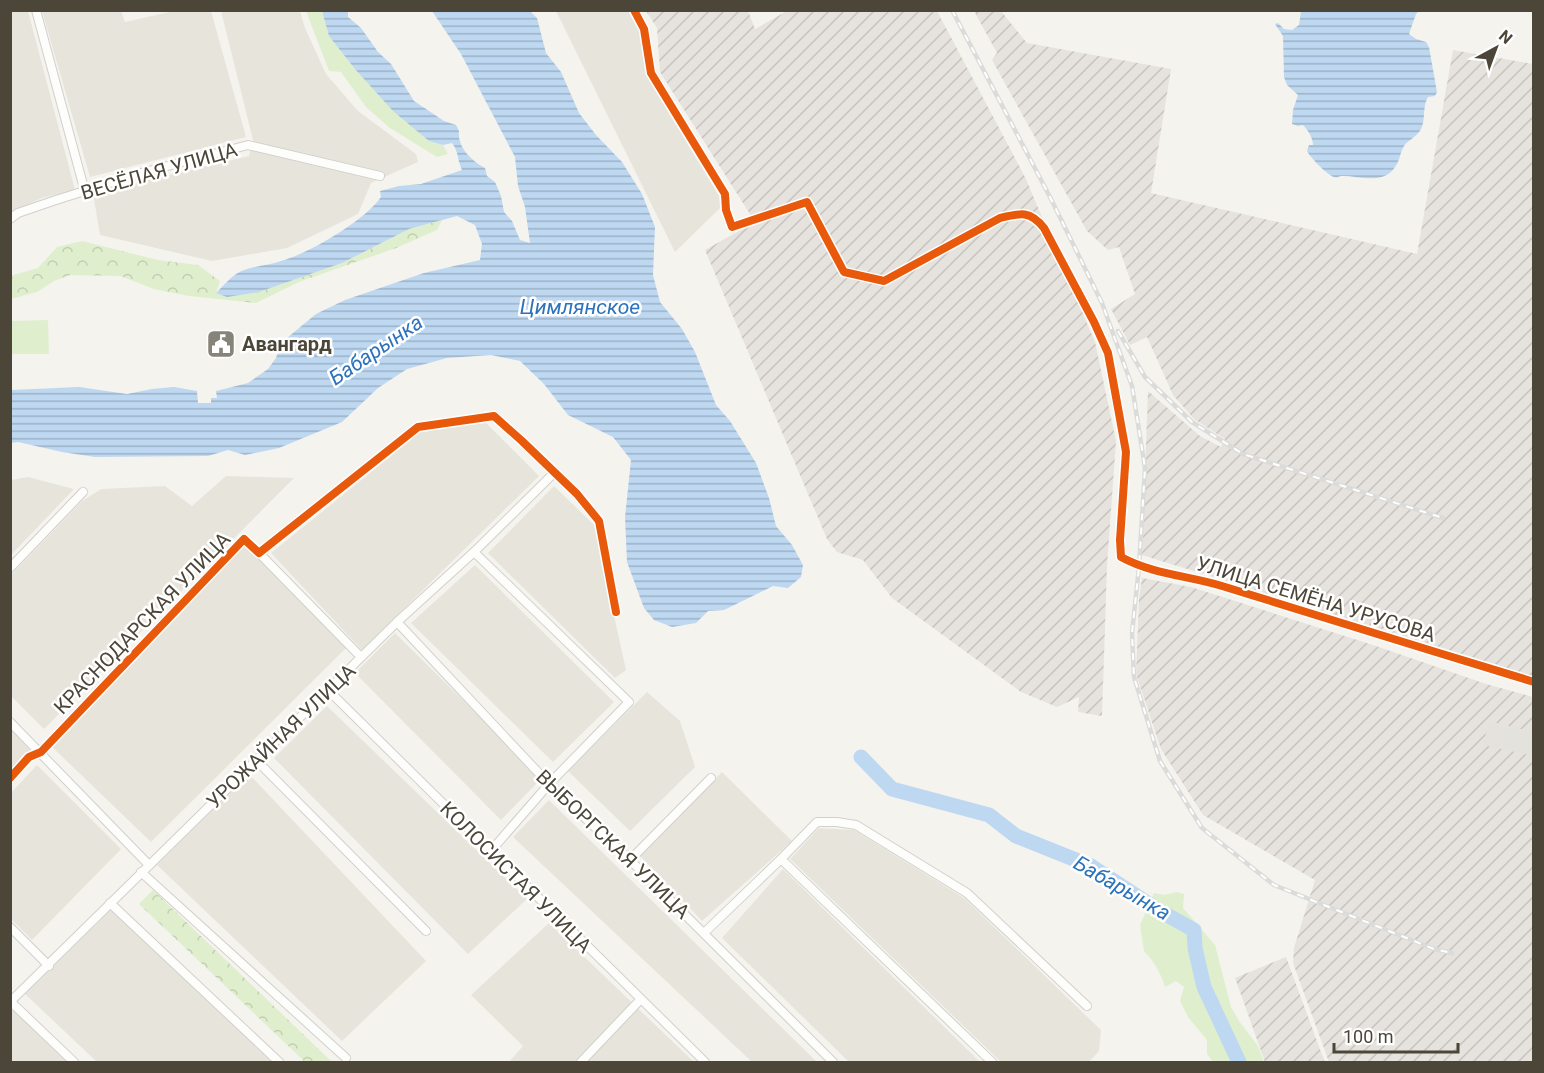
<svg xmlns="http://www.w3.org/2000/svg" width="1544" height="1073" font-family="Roboto,sans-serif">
  <defs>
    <pattern id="industrial-furrows" width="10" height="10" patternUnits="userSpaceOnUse" patternTransform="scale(1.5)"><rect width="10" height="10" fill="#e6e3de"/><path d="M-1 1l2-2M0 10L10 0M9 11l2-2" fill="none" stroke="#c7c4bf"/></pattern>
    <pattern id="forest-crowns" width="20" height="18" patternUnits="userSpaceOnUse" patternTransform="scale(1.5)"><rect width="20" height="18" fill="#dfefce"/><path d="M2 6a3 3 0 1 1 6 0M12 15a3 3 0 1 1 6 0" fill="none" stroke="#c1ceb2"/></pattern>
    <pattern id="water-rules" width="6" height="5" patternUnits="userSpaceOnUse" patternTransform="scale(1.5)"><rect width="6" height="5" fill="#bed8f2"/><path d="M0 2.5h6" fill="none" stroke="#9cb1c5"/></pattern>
  </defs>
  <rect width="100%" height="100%" fill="#f4f3ee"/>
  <g fill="#e7e5db">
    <polygon points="11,11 28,11 75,190 42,198 11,212"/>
    <polygon points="42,11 121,11 125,22 174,11 211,11 246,137 90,177"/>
    <polygon points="221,11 300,11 305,28 326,74 358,111 416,154 418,162 371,183 358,214 287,248 212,261 100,235 93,193 249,156 253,140"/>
    <polygon points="556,11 628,11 639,30 647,77 719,196 720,208 675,252"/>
    <polygon points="486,423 539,476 362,650 271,553 422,431"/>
    <polygon points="226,476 294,478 44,729 11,696 11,575 82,501 101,489 165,486 192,506"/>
    <polygon points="28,477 74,489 11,555 11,480"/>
    <polygon points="554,486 594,525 626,670 615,678 488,553"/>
    <polygon points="244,545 347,647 151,842 50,745"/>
    <polygon points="475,565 614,702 553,762 411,623"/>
    <polygon points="395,633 542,778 501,820 355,673"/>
    <polygon points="647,692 680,721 695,767 630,831 568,771"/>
    <polygon points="327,706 527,899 468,954 274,758"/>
    <polygon points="11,729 30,750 11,771 10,771"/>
    <polygon points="37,765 121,849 32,940 11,919 10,794"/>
    <polygon points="722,772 792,841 702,921 640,856"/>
    <polygon points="249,774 426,961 342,1041 157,865"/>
    <polygon points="549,800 817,1062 752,1062 513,837"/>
    <polygon points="819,828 854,830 964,898 1101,1030 1099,1051 1089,1062 1001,1062 790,859"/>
    <polygon points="783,869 980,1062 849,1062 722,938"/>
    <polygon points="113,908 276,1062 97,1062 25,994"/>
    <polygon points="549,923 694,1062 509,1062 523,1046 471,995"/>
    <polygon points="10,1008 11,1008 69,1062 11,1062"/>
  </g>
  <g fill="url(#industrial-furrows)">
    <polygon points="646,11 748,11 755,29 787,11 937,11 1025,177 1095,342 1116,441 1107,566 1102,716 1078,712 1079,697 1057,707 1021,692 892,598 863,560 837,552 827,539 705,250 755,222 660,72 657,28"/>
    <polygon points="974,11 1001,11 1027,43 1171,69 1151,193 1417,254 1453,50 1533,64 1533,676 1142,555 1148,391 1200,436 1221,447 1225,439 1194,419 1173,395 1147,337 1130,345 1111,309 1135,294 1119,247 1108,250 1087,231 992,60 997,53"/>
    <polygon points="1142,578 1191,587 1376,646 1486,684 1533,697 1533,1062 1329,1062 1293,963 1294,948 1315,880 1203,815 1161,749 1136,674 1139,598"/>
    <polygon points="1286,957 1321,1052 1325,1062 1265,1062 1235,978"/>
  </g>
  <g fill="#dfefce">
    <polygon points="306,11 322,11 329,36 429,141 443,145 448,154 437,157 390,128 366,107 341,72 329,71"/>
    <polygon points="48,320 49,354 11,354 11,321"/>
    <path d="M1177 892 1184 894 1183 908 1215 945 1231 1007 1239 1021 1258 1046 1264 1062H1213L1207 1054V1040L1188 1017 1180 1001 1184 987 1176 981 1165 987C1161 974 1154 961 1144 951L1140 925 1154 893 1164 895Z"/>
  </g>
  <g fill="url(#forest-crowns)">
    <polygon points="442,220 437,230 396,248 299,282 256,303 189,296 154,289 120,276 70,275 54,281 37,292 11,299 10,276 38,268 57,247 82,241 158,260 198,265 220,281 216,293 259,292 342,263 409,229"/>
    <polygon points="153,890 332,1062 305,1062 139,904"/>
  </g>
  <polygon fill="#e3e2dd" points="1489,721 1533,732 1533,756 1483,745"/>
  <g fill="url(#water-rules)">
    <path d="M322 11H348V17L361 28 378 52 391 64 414 101 444 121 456 125 459 131C457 147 472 161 485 168L487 176 495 182 501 196 504 212 512 221 520 240 530 243 525 207 518 186 515 157 461 54 432 11H530L537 18 546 53 561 72 579 113 596 135 622 162 642 194 655 227 653 275 660 302 682 329 695 352 716 405 730 421 756 463 769 498 776 526 792 545 803 565 801 577 788 588 773 586 724 610 708 611 696 623 672 627 654 620 644 608 627 562 625 517 631 460 613 437 568 415 544 384 520 361 491 355 447 358 407 369 378 388 342 422 279 448 245 455 228 450 208 456 95 457 62 452 18 442 11 443V390L79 387 127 394 152 389 174 387 197 391 198 403H211V398H217L216 391 248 383 268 369 276 358 281 343 316 314 345 300 424 273 480 260 482 244 475 225 457 216 442 220 409 229 342 263 259 292 227 297 216 293C222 287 229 279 236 274 249 266 267 266 281 261 310 253 364 221 381 197L380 191 399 186 421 184 462 170C457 160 459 152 452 143L443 145 429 141 393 111 355 69 329 36Z"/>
    <path d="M1301 11H1419L1416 14 1409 34 1416 39 1426 42 1429 47 1437 92 1435 96 1428 97C1422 107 1426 119 1421 129 1417 137 1409 139 1404 146 1400 152 1400 161 1395 167 1384 185 1360 176 1343 176 1336 176 1341 178 1334 177 1327 175 1310 157 1307 151L1309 145H1313C1313 138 1308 130 1303 125L1298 126 1292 124 1293 110 1298 95 1287 85 1284 77 1283 36 1275 24 1278 23 1284 29 1292 30 1299 25Z"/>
  </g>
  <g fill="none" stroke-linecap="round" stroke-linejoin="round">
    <polyline stroke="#bed8f2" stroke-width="15" points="861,757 892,789 989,815 1016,836 1091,866 1158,910 1194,930 1195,948 1204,987 1239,1062"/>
    <g stroke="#d2d0cb" stroke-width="10">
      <g id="minor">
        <polyline points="36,10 85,192"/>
        <path d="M634 10 644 29 651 73 725 194 726 210 732 227 807 202 844 272 884 281 1000 218C1020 213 1030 210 1044 228L1094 322 1108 353 1126 452 1120 540 1121 557C1152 574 1189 576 1222 586 1326 619 1430 650 1534 682"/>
        <polyline points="10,219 18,213 53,201 141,173 248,145 380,176"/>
        <polyline points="474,552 629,702 549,784 490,852"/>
        <polyline points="259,553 361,657"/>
        <polyline points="10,568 83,492"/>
        <polyline points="397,622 549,784 630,860 833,1062"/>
        <polyline points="329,691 705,1062"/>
        <polyline points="10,722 149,865"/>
        <polyline points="257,761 426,931"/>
        <polyline points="10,778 29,757 41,752 244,539 259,553 418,427 494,416 522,441 577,494 599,521 616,612"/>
        <polyline points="781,859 992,1062"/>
        <polyline points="630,860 711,778"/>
        <polyline points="141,872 346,1058"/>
        <polyline points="110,903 279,1062"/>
        <polyline points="10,927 49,966"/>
        <polyline points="704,933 781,859 817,822 837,822 856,825 967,893 1087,1006"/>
        <polyline points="10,1002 397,622 474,552 555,472"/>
        <polyline points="11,1002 74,1062"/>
        <polyline points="581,1062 640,1000"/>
      </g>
    </g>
    <use href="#minor" stroke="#fdfdfc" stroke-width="8"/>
    <g stroke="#dbdbda" stroke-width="4.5">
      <g id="rail">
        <polyline points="952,10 1050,197 1102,303 1132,386 1145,468 1139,567 1132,633 1134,677 1160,761 1202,828 1274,885 1434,949 1452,953"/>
        <polyline points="1118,331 1145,377 1192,422 1243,454 1443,518"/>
      </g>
    </g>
    <use href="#rail" stroke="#fff" stroke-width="2" stroke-dasharray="7" stroke-linecap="butt"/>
    <g stroke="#fff" stroke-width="11">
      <g id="cycleway">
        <path d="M634 10 644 29 651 73 725 194 726 210 732 227 807 202 844 272 884 281 1000 218C1020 213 1030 210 1044 228L1094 322 1108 353 1126 452 1120 540 1121 557C1152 574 1189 576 1222 586 1326 619 1430 650 1534 682"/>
        <polyline points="10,778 29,757 41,752 244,539 259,553 418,427 494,416 522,441 577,494 599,521 616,612"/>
      </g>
    </g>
    <use href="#cycleway" stroke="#e8590c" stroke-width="8"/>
  </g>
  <defs>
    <g id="civic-square" transform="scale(1.5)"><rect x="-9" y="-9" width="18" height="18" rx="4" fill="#868378" stroke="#fff"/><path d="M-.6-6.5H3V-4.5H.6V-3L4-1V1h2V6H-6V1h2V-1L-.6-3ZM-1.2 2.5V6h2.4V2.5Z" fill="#fff"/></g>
  </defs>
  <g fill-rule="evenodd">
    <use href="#civic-square" x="221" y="344"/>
  </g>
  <g text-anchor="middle" stroke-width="5" stroke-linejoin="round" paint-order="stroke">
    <g font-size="20" fill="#4b4638" stroke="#fff">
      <text transform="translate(159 171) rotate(-16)" y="7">ВЕСЁЛАЯ УЛИЦА</text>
      <text transform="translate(1316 599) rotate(17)" y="7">УЛИЦА СЕМЁНА УРУСОВА</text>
      <text transform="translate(142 623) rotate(-46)" y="7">КРАСНОДАРСКАЯ УЛИЦА</text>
      <text transform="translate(281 736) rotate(-44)" y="7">УРОЖАЙНАЯ УЛИЦА</text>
      <text transform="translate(613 844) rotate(44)" y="7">ВЫБОРГСКАЯ УЛИЦА</text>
      <text transform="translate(516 877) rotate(45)" y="7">КОЛОСИСТАЯ УЛИЦА</text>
    </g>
    <g font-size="20" font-weight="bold" fill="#4b4638" stroke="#fff" text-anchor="start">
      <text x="242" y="351">Авангард</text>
    </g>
    <g font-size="21" font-style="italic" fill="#2c72bc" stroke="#fff">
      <text x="580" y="314">Цимлянское</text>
      <text transform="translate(376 350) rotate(-34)" y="7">Бабарынка</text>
      <text transform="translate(1122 888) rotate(30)" y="7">Бабарынка</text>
    </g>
  </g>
  <rect width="1544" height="1073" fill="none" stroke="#4b4638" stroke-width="24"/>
  <g transform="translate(1496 48) rotate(41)" stroke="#ffffff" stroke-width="4.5" paint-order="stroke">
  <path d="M0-4.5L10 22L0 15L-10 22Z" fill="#4b4638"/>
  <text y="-9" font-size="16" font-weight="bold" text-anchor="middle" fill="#4b4638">N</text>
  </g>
  <path d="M1334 1043v9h124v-9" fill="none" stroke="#4b4638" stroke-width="3"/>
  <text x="1343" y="1043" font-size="18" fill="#4b4638" stroke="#ffffff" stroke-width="4.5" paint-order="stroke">100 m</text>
</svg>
